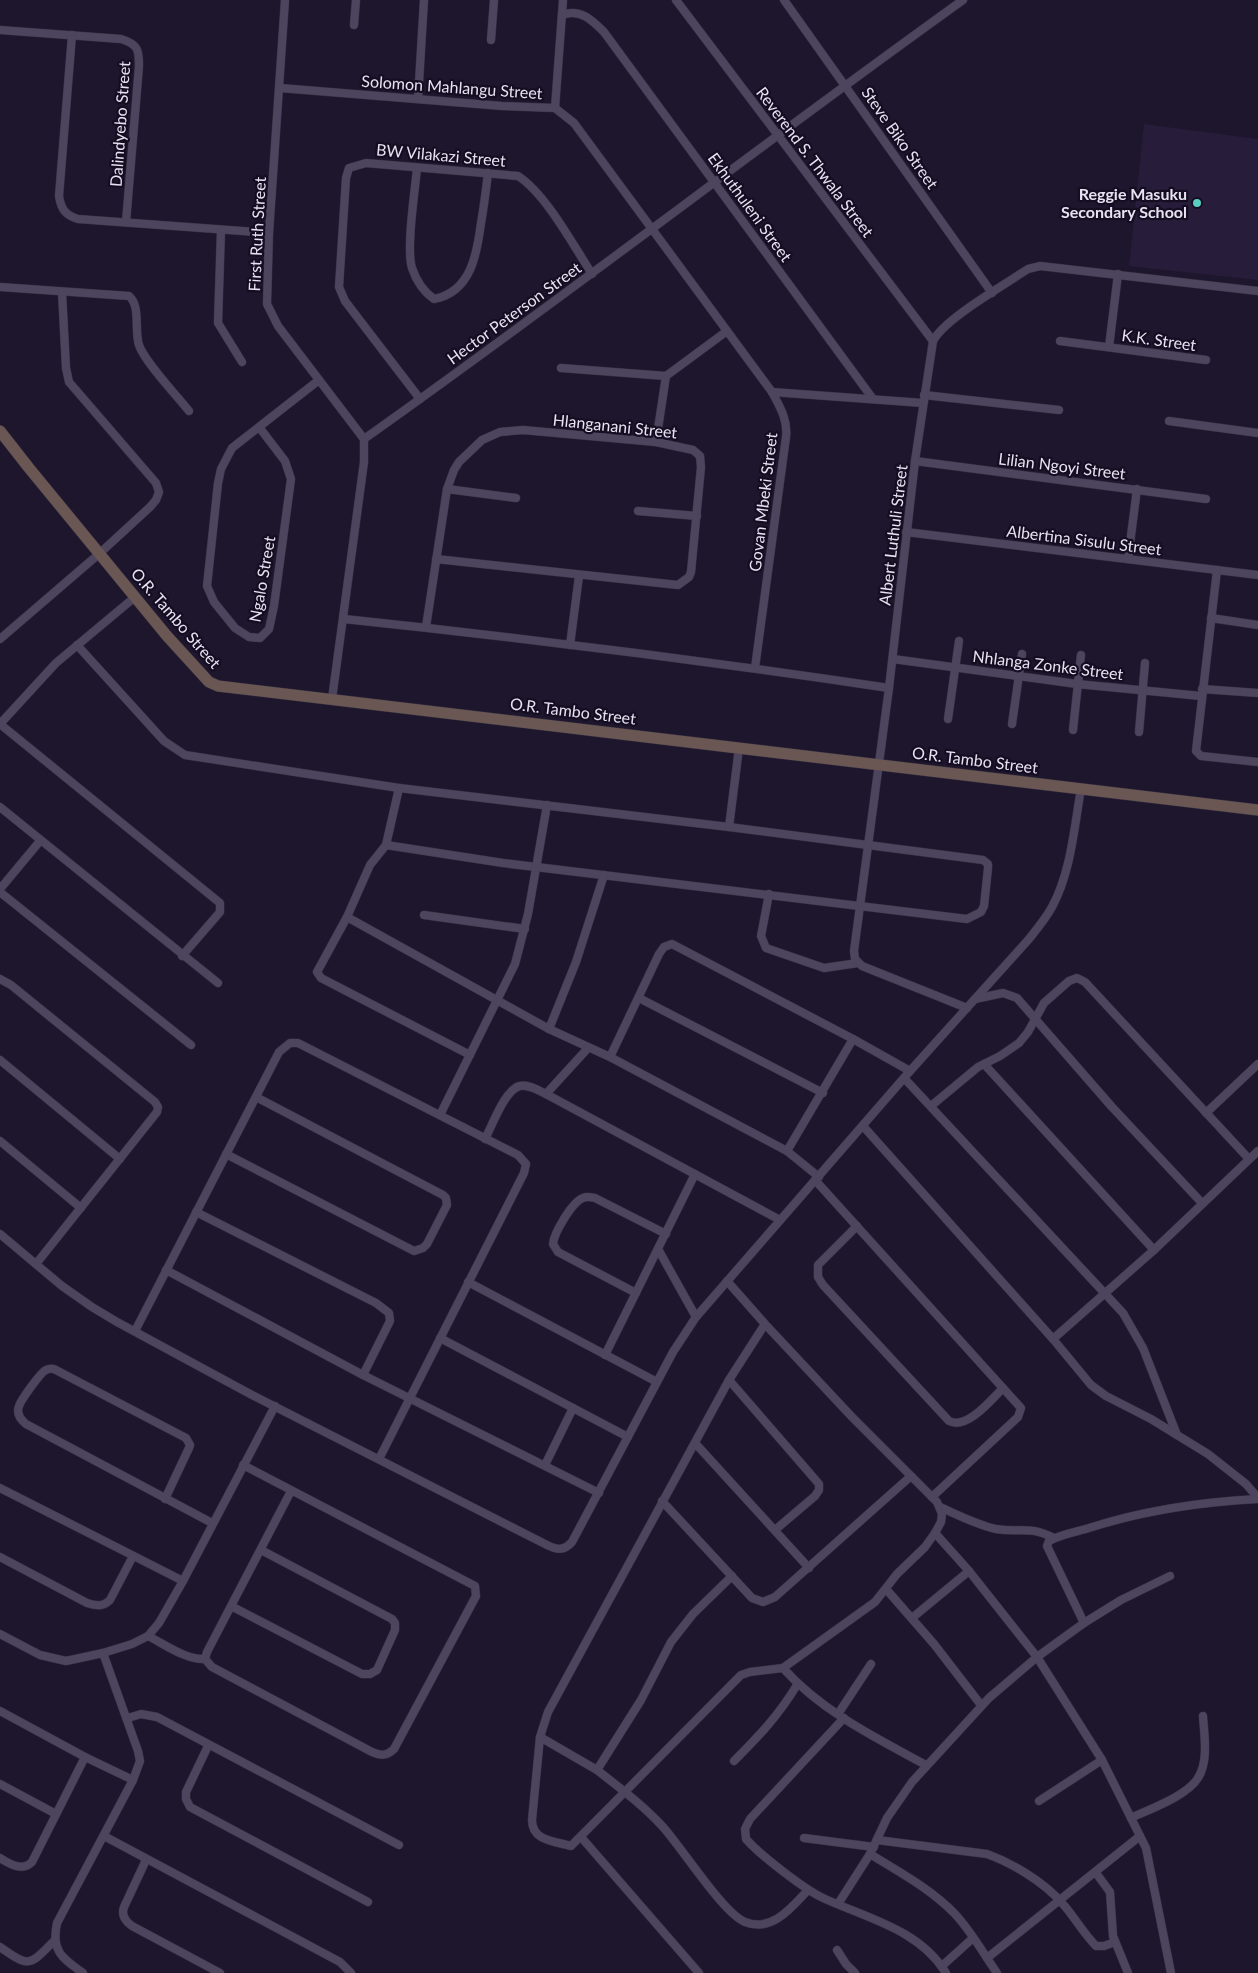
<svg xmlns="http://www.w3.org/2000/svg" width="1258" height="1973" font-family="Lato,sans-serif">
  <rect width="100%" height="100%" fill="#1e162c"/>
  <polygon fill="#271c39" points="1144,124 1258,139 1258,280 1129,266"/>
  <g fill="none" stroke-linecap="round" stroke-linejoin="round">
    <g stroke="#353040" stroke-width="9">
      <g id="street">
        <polyline points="285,0 269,233 267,304 278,326 364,439"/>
        <polyline points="676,0 933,341"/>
        <polyline points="784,0 992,293"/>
        <path d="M562 15C580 8 592 20 604 32L873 399"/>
        <polyline points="354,25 356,0"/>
        <path d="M0 30 121 39C138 44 139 50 139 66L126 222"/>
        <path d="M72 35 59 196C61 209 65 215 78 219L269 233"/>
        <polyline points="491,40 494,0"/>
        <path d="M280 88 502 106 555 108 574 123 772 392C780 407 788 420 786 437L755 668"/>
        <polyline points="418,99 424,0"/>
        <polyline points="555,108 563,0"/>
        <path d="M417 168C415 191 406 248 412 268 416 280 424 292 434 299 471 292 477 254 481 223 484 206 486 190 488 173"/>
        <polyline points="221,230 218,323 242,362"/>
        <path d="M0 287 129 296C141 306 134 330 139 345 144 361 177 396 189 411"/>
        <polyline points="1060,341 1206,360"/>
        <polyline points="1109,347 1118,274"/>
        <polyline points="561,368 666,376"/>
        <polyline points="772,392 923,403"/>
        <polyline points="924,395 1059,410"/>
        <path d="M420 399 345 301 339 287 346 178 349 168 366 163 518 176C546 194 573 245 592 274"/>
        <polyline points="1169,421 1258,433"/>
        <polyline points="259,427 285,461 291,479 274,606 269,629 260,638 249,637 235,628 214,602 207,586 218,483 221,469 232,448 319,380"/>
        <polyline points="656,442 666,376 727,331"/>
        <polyline points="915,461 1206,499"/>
        <polyline points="447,489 516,498"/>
        <polyline points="638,511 697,516"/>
        <polyline points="906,532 1258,575"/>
        <polyline points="1128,559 1137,489"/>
        <polyline points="1217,570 1196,751 1201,756 1258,762"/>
        <polyline points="1211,618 1258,625"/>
        <path d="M344 619C526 638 708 661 889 688"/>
        <polyline points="426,627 447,489 454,470 459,462 482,440 500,432 523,430 656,442 693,450 700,456 701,467 691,572 689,577 678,585 436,559"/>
        <polyline points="0,639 100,553 150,507 156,500 159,492 156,483 69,382 66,368 62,292"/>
        <polyline points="77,645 164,741 185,755 399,788 729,827 983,860 988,864 988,868 984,906 981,912 967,919 503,863 386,845"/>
        <polyline points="570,645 579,576"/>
        <polyline points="893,659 1077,684 1201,696"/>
        <polyline points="1202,689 1258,693"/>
        <path d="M332 699 364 462V439C566 296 762 144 963 0"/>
        <polyline points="948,719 959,641"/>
        <polyline points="0,724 220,903 220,912 182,956"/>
        <polyline points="0,724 56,663 135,597"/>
        <polyline points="1012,724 1022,654"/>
        <polyline points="1073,730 1081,655"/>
        <polyline points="1139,732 1145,663"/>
        <polyline points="399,788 386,845 370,865 347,917 317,972 321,978 470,1055"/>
        <polyline points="0,807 218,983"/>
        <polyline points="729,827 739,748"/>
        <polyline points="0,889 40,841"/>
        <polyline points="0,892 191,1045"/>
        <polyline points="769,894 761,936 766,948 824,968 858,963"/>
        <polyline points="424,915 525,929"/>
        <polyline points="347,917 549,1029 610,1057 787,1151 819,1177"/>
        <polyline points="0,979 11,985 155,1102 158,1107 157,1112 36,1264"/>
        <polyline points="639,998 823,1093"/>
        <polyline points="975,999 1003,993 1017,998 1112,1107 1202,1203"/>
        <path d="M967 1008 862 966 855 959 854 951 889 688 915 461 933 341C944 320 996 290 1017 276L1028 269 1040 266 1258 291"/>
        <polyline points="549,1029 576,962 604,875"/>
        <polyline points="610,1057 659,954 664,947 672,944 853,1039 910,1071"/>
        <polyline points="0,1060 120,1159"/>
        <polyline points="984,1064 1154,1250"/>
        <polyline points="904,1078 1123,1313 1143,1348 1177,1435"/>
        <polyline points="546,1094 588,1048"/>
        <polyline points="931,1106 978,1067 1000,1056 1019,1043 1028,1032 1044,1003 1069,981 1077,978 1085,982 1249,1159"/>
        <polyline points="1206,1113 1258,1064"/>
        <polyline points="440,1115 515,964 528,914 547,805"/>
        <polyline points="863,1126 1053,1339 1091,1385 1106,1396 1151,1419 1208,1454 1246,1484 1258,1498"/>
        <path d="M485 1139C492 1126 505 1089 520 1086 528 1084 538 1090 546 1094L780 1220"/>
        <polyline points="0,1141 81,1208"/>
        <polyline points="787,1151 853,1039"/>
        <polyline points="226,1154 414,1251 423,1248 427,1244 447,1205 446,1198 443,1195 256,1097"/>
        <polyline points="815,1180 1021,1408 1018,1417 932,1497"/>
        <polyline points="196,1212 376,1303 389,1313 390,1321 363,1375"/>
        <path d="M857 1226 818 1265V1277L823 1285 949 1421C967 1430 991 1400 1003 1388"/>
        <path d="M0 1234 62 1286 92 1307 117 1322 252 1395 547 1545C557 1550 564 1551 572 1542L673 1352 696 1317 910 1071 1029 939C1037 929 1046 918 1052 907 1071 872 1074 828 1081 789"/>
        <polyline points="658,1249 696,1317"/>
        <polyline points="166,1270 363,1375 599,1493"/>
        <path d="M727 1281 765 1324 852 1417 937 1502 942 1514 941 1522 935 1533 925 1547 897 1574 875 1602 783 1668 750 1672 741 1675 571 1846C554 1841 532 1841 532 1820L540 1737 548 1712 729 1380 765 1324"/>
        <polyline points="468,1282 657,1382"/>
        <path d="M636 1293 558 1252 553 1244C554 1233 572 1202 583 1198 587 1196 590 1197 595 1198L666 1234"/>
        <polyline points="135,1331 279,1052 290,1043 298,1043 518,1155 526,1164 524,1173 379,1459"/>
        <polyline points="440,1338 628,1437"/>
        <polyline points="1053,1339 1154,1250 1258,1151"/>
        <polyline points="605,1355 695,1174"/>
        <polyline points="729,1380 819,1484 819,1490 815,1496 775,1530"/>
        <polyline points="695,1443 809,1568"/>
        <path d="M243 1465 475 1586 476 1596 394 1749C387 1756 381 1756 372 1752L212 1667 205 1659 207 1652 291 1491"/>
        <polyline points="545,1465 573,1408"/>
        <polyline points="0,1488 183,1581"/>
        <path d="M165 1499 189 1448 190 1445 186 1438 54 1369C50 1369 50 1368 46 1370 40 1373 21 1400 19 1406 16 1414 21 1420 26 1424L212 1523"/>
        <polyline points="662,1501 752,1598 763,1602 775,1597 911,1476"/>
        <path d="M940 1507C958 1515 977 1525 996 1529 1021 1533 1028 1525 1054 1538"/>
        <polyline points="935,1533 969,1571 1037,1657 1102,1760 1146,1848 1171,1973"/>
        <path d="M0 1557 87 1603C96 1606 103 1607 110 1600L133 1556"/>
        <polyline points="886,1589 934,1644 981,1705"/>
        <polyline points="231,1606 362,1674 370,1674 377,1670 395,1630 395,1623 392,1619 261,1550"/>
        <polyline points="912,1618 969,1571"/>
        <path d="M1084 1623 1047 1546 1049 1541C1061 1534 1076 1532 1089 1528 1145 1510 1200 1502 1258 1499"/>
        <polyline points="0,1634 40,1655 66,1661 103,1653 132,1644 148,1636 159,1623 183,1581 275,1406"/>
        <path d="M148 1636C166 1645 186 1660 205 1659"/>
        <path d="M783 1668C821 1711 876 1738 926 1765"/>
        <polyline points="0,1711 85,1757 133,1780"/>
        <polyline points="838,1714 871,1664"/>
        <polyline points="128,1718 141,1714 157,1717 399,1845"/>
        <path d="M844 1718 750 1819 745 1829 746 1839C760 1855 804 1889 823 1898 866 1918 919 1929 946 1973"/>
        <polyline points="540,1737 597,1770 641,1700 671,1642 693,1614 732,1576"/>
        <polyline points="208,1746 186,1792 186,1799 190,1807 368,1902"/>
        <path d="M734 1761C760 1735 778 1716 797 1685"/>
        <path d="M597 1770C620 1788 644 1806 663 1827 682 1848 723 1913 745 1922 772 1933 792 1907 808 1890"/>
        <polyline points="0,1784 56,1814"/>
        <polyline points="1039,1801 1102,1760"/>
        <path d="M1131 1818C1150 1809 1187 1796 1198 1778 1209 1761 1204 1734 1203 1716"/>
        <polyline points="104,1836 340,1962 351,1973"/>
        <polyline points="581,1837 699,1973"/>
        <polyline points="804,1838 874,1847"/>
        <path d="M877 1840 987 1854C1012 1863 1044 1882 1062 1903 1074 1916 1083 1933 1096 1946H1104L1115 1942"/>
        <path d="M870 1854C899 1872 931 1889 955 1914 971 1931 983 1953 997 1973"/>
        <path d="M0 1858C10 1864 22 1872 32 1862L85 1757"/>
        <path d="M146 1860 124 1907C121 1915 125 1921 132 1926L220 1973"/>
        <polyline points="1096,1873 1110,1892 1113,1936 1128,1973"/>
        <polyline points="838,1904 870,1854 887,1818 912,1782 989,1698 1037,1657 1084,1623 1121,1600 1170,1576"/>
        <path d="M0 1947C30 1968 29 1966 54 1941"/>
        <polyline points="837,1950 846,1964 855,1973"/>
        <polyline points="987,1958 1140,1836"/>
        <polyline points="942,1966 973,1938"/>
        <path d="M83 1973C62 1958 51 1951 57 1923L133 1780 140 1761 138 1751 103 1653"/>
      </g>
    </g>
    <g stroke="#353040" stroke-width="12">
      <polyline id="secondary" points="0,431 29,468 167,636 209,682 218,686 1258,810"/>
    </g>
    <use href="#street" stroke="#4d445e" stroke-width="8"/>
    <use href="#secondary" stroke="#6a5753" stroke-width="11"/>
  </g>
  <circle fill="#58cec1" stroke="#150d22" stroke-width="2" cx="1197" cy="203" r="5"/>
  <g text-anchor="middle" stroke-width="4.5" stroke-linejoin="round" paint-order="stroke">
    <g font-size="16" fill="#e7e2f2" stroke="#150d22">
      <text transform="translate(452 87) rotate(4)" y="6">Solomon Mahlangu Street</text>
      <text transform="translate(120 124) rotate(-86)" y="6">Dalindyebo Street</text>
      <text transform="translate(900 138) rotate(55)" y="6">Steve Biko Street</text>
      <text transform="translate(441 155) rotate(5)" y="6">BW Vilakazi Street</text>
      <text transform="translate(815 162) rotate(53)" y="6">Reverend S. Thwala Street</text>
      <text transform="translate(750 207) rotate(54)" y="6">Ekhuthuleni Street</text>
      <text transform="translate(257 234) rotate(-87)" y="6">First Ruth Street</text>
      <text transform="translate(514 313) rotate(-36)" y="6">Hector Peterson Street</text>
      <text transform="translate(1159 340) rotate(8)" y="6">K.K. Street</text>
      <text transform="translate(615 426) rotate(6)" y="6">Hlanganani Street</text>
      <text transform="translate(1062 466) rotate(7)" y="6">Lilian Ngoyi Street</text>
      <text transform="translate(763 502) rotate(-83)" y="6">Govan Mbeki Street</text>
      <text transform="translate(893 535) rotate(-83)" y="6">Albert Luthuli Street</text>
      <text transform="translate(1084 540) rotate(7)" y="6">Albertina Sisulu Street</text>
      <text transform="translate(262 579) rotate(-80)" y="6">Ngalo Street</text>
      <text transform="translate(176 618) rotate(49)" y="6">O.R. Tambo Street</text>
      <text transform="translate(1048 665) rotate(7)" y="6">Nhlanga Zonke Street</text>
      <text transform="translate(573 711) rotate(7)" y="6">O.R. Tambo Street</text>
      <text transform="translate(975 760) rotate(7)" y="6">O.R. Tambo Street</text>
    </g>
    <g font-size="16" font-weight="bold" fill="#e7e2f2" stroke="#150d22" text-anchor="end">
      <text x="1187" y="200">Reggie Masuku<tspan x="1187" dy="18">Secondary School</tspan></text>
    </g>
  </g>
</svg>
